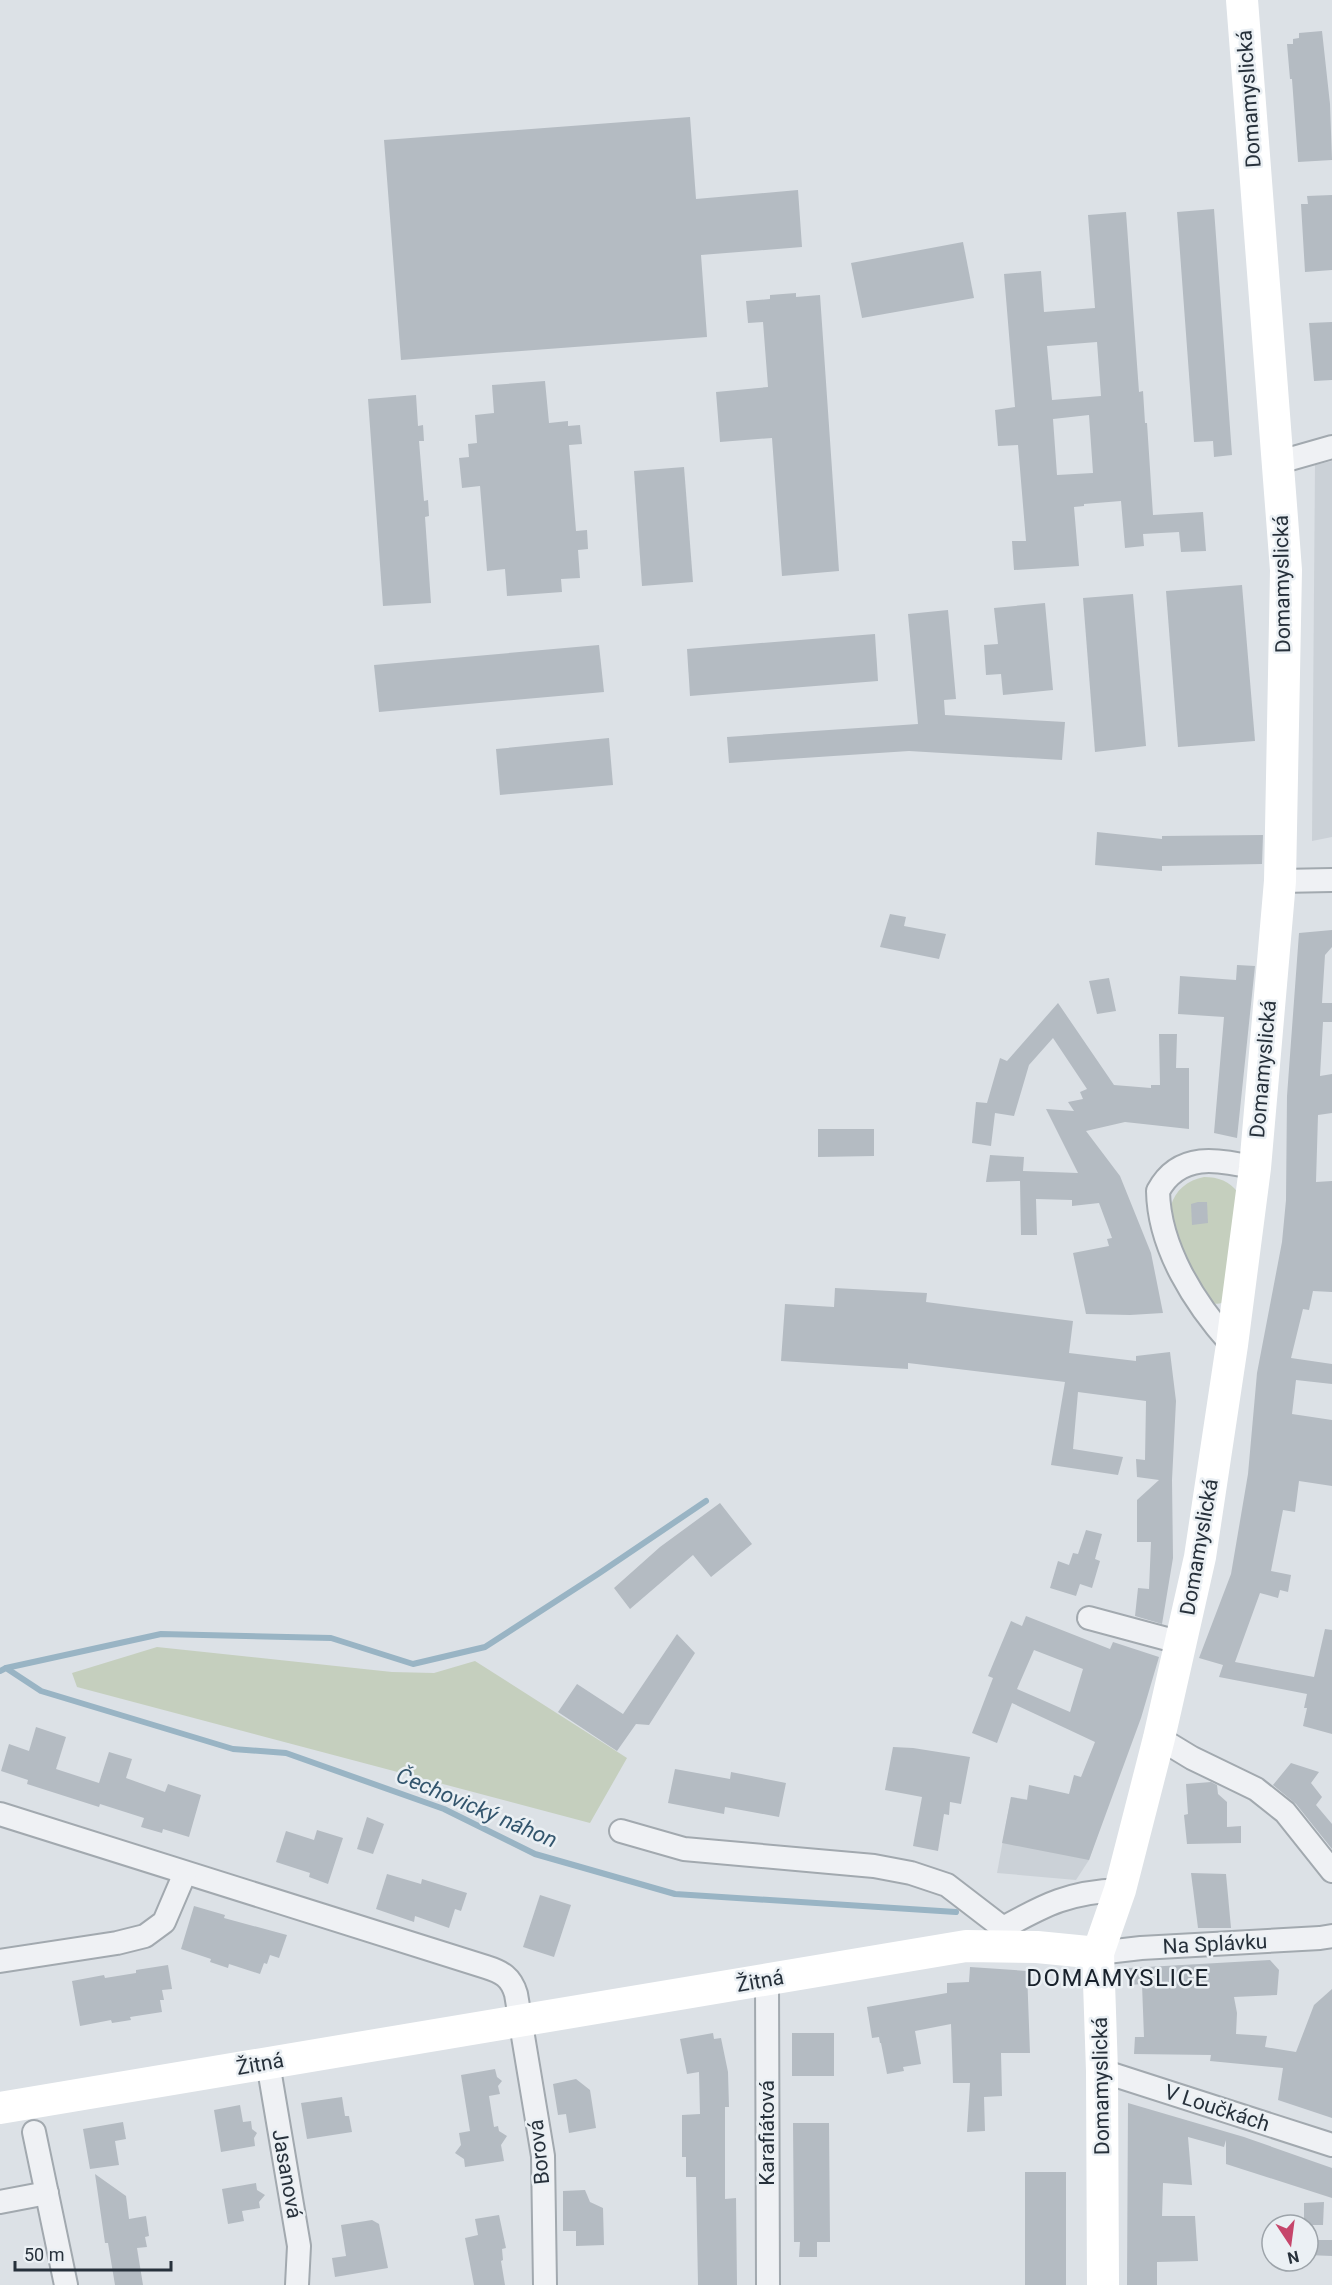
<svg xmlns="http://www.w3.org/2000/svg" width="1332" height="2285" font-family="Roboto,sans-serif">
  <rect width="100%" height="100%" fill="#dce1e6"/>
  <g fill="#cbd1d7">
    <polygon points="1332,461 1332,837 1312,841 1315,465"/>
    <polygon points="1011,1797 1106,1811 1089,1860 1076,1880 997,1873"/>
  </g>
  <g fill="#c5cfbe">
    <path d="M1204 1177C1218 1177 1230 1181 1238 1193L1226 1301C1222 1303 1218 1305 1213 1303 1195 1296 1167 1225 1171 1206 1175 1190 1188 1180 1204 1177Z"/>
    <polygon points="157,1647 392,1672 434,1673 475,1661 627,1758 590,1823 77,1687 72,1673"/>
  </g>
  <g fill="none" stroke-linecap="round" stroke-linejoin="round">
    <g stroke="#99b4c4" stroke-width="6">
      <polyline points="6,1668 161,1634 331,1638 413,1664 485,1647 598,1574 706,1501"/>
      <polyline points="0,1671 6,1668 41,1691 233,1749 286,1753 444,1809 535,1854 675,1894 956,1912"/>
    </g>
  </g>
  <g fill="#b4bbc2" fill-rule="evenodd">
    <polygon points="1322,31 1330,104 1332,160 1298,162 1292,79 1290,79 1287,44 1293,44 1293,39 1299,38 1299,33"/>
    <polygon points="690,117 696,199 798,190 802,247 701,255 707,337 401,360 384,140"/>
    <polygon points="1332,195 1332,270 1305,272 1301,204 1308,204 1307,196"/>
    <polygon points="1214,209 1232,455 1214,457 1213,441 1194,442 1177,212"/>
    <path d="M1126 212 1139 392 1143 391 1145 423H1147L1153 515 1203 512 1206 551 1181 552 1179 532 1143 534 1144 546 1125 548 1121 501 1084 504V506L1074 507 1079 566 1014 570 1012 541H1026L1018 445 998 446 995 410 1015 407 1004 274 1041 271 1044 312 1095 308 1088 215ZM1097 342 1101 396 1052 400 1047 346ZM1089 415 1093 473 1057 475 1053 419Z"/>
    <polygon points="963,242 974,298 862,318 851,263"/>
    <polygon points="796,293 796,297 820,295 839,571 782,576 772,438 720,442 716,392 768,387 763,322 748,323 746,301 770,299 770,295"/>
    <polygon points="1332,322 1332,380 1314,381 1309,323"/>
    <polygon points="545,381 549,423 568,421 568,426 580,425 582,444 569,445 576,531 587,530 588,549 578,550 580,578 561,579 562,592 507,596 505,569 487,571 480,486 462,488 459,458 469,457 468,444 477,443 475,415 494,413 492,385"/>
    <polygon points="416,395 418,426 423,425 424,441 419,441 424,501 428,500 429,516 425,517 431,603 383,606 368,399"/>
    <polygon points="684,467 693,582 642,586 634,471"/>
    <polygon points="1242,585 1255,741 1178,747 1166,591"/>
    <polygon points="1133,594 1146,746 1095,752 1083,598"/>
    <polygon points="1045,603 1053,690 1003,695 1001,674 986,675 984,645 998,644 994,608"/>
    <polygon points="948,610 956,699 944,700 945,715 1065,722 1062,760 909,751 729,763 727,737 918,724 908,614"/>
    <polygon points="875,634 878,681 690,696 687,649"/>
    <polygon points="599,645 604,692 379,712 374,665"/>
    <polygon points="609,738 613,785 500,795 496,749"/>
    <polygon points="1097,832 1162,839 1162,836 1263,835 1262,864 1162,866 1162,871 1095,865"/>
    <polygon points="890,914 906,917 904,926 946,934 939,959 880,947"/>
    <polygon points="1332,930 1332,947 1325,955 1322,1003 1332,1003 1332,1022 1323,1022 1320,1076 1332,1074 1332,1113 1318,1115 1316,1182 1332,1181 1332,1292 1313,1291 1309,1310 1303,1309 1291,1358 1332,1364 1332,1384 1296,1380 1292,1414 1332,1420 1332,1486 1299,1481 1295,1512 1283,1510 1271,1571 1291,1575 1288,1592 1280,1590 1278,1598 1260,1593 1235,1662 1314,1677 1325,1629 1332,1630 1332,1734 1303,1726 1307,1708 1304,1708 1307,1694 1219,1677 1223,1665 1199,1658 1231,1574 1248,1474 1257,1373 1282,1242 1286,1200 1287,1096 1299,933"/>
    <polygon points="1237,965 1255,966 1237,1138 1214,1133 1224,1017 1178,1014 1180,976 1236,980"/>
    <polygon points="1109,978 1116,1011 1097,1014 1089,981"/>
    <polygon points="1058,1003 1114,1085 1151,1088 1151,1085 1160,1085 1159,1034 1177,1034 1176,1068 1189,1068 1189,1129 1125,1122 1086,1131 1120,1176 1151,1253 1163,1313 1130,1315 1086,1314 1073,1253 1109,1246 1107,1239 1112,1238 1099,1203 1072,1206 1072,1200 1036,1199 1037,1235 1021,1235 1020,1181 986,1182 990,1155 1024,1157 1023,1171 1078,1173 1046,1109 1074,1111 1068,1102 1083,1099 1080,1092 1087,1089 1053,1038 1029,1065 1014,1116 995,1113 991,1146 972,1143 976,1102 987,1103 1000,1058 1007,1061"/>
    <polygon points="818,1129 874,1129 874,1156 818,1157"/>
    <polygon points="1198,1202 1207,1202 1208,1223 1192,1225 1191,1204"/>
    <polygon points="835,1288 927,1293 926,1302 1073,1321 1069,1353 1136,1361 1136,1356 1170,1352 1176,1401 1172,1480 1173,1558 1162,1624 1135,1616 1138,1588 1149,1589 1151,1542 1137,1542 1137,1500 1159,1480 1137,1477 1136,1459 1145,1460 1146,1401 1078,1392 1073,1449 1123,1457 1118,1475 1051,1465 1065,1382 908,1363 908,1369 781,1361 785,1304 834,1307"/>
    <polygon points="720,1503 752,1544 711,1577 693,1555 630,1609 614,1588 660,1547"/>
    <polygon points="1086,1530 1102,1534 1095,1559 1100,1561 1092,1588 1080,1584 1076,1596 1050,1588 1058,1561 1069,1565 1073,1553 1078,1554"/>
    <path d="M1026 1616 1110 1649 1113 1642 1159 1657 1141 1718 1089 1860 1002 1843 1011 1797 1027 1800 1029 1785 1069 1794 1074 1775 1081 1777 1095 1742 1012 1703 997 1743 972 1733 993 1678 988 1676 1011 1621 1022 1626ZM1034 1650 1083 1669 1070 1712 1017 1689Z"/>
    <polygon points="677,1634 695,1653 649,1725 636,1724 617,1751 558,1712 577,1684 623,1714"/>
    <polygon points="36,1727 66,1737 56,1769 99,1783 109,1752 132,1759 126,1778 165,1792 168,1784 201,1795 189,1837 163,1829 162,1833 141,1827 144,1818 100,1804 99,1807 27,1784 28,1780 1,1771 9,1744 29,1751"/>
    <polygon points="893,1747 913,1748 970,1757 961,1804 950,1802 949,1815 944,1814 938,1851 913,1846 922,1797 885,1790"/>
    <polygon points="1291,1763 1319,1772 1311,1783 1322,1797 1316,1805 1332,1824 1332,1849 1296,1804 1273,1785"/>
    <polygon points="675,1769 730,1779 731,1772 786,1783 779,1817 725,1807 724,1814 668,1803"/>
    <polygon points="1211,1782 1217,1785 1218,1794 1227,1802 1227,1827 1241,1826 1241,1843 1187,1844 1184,1815 1188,1814 1186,1784"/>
    <polygon points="367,1817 384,1824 373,1854 357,1849"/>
    <polygon points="317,1830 343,1838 328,1884 309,1877 310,1873 276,1862 286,1831 314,1840"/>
    <polygon points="1191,1873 1226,1874 1231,1928 1198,1928"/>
    <polygon points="387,1874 421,1884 422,1879 467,1893 461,1911 455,1909 449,1928 415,1916 414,1922 376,1909"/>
    <polygon points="540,1895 571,1905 554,1957 523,1947"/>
    <polygon points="194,1906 225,1915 224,1918 287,1935 279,1958 270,1955 267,1964 264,1963 260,1974 229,1964 228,1968 210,1962 211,1959 181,1949"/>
    <polygon points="1270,1960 1279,1970 1277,1995 1234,1997 1237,2013 1236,2034 1267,2036 1265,2047 1296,2052 1314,2005 1332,1989 1332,2118 1278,2100 1283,2068 1210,2061 1211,2055 1134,2054 1135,2037 1144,2037 1142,1984 1131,1985 1129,1968"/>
    <polygon points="168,1965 172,1989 162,1990 164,2000 160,2000 162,2012 130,2017 131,2020 112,2023 111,2020 80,2026 72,1981 104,1975 105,1978 136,1973 136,1970"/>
    <polygon points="970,1967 1027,1971 1030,2053 1001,2053 1002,2096 984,2097 985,2131 967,2132 970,2083 953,2083 951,2024 915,2031 921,2064 903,2067 904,2071 887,2074 881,2043 880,2043 879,2037 872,2038 867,2007 947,1993 947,1983 969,1982"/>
    <polygon points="713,2033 714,2039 721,2038 728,2072 729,2107 725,2107 725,2199 736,2198 737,2285 698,2285 696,2177 686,2177 686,2157 682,2157 682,2115 700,2114 699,2072 687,2074 680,2039"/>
    <rect x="792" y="2033" width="42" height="43"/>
    <polygon points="495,2069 497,2077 502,2081 498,2086 500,2094 489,2096 494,2127 498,2126 499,2131 507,2136 501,2145 504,2161 465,2167 464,2159 455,2153 461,2145 459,2133 470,2131 461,2075"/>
    <polygon points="576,2079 590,2090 596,2128 569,2133 566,2114 558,2115 553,2084"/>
    <polygon points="342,2097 345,2116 349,2116 352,2132 307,2139 301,2103"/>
    <polygon points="1128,2103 1244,2137 1332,2168 1332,2198 1226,2164 1226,2140 1224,2147 1188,2137 1192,2185 1163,2183 1162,2216 1195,2216 1198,2261 1157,2262 1157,2285 1127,2285"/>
    <polygon points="240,2105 243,2122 251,2121 252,2129 257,2133 254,2138 255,2146 221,2152 214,2110"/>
    <polygon points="123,2122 126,2139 115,2141 119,2165 90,2169 83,2129"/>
    <polygon points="793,2123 829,2123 830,2242 817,2242 817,2257 799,2257 800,2242 794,2242"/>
    <rect x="1025" y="2172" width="41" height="113"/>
    <polygon points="95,2174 126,2196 129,2219 146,2216 149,2236 145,2237 147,2247 137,2248 143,2285 115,2285 108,2243 105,2243"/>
    <polygon points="256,2183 257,2190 265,2195 259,2202 260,2208 242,2211 244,2221 228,2224 222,2189"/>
    <polygon points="585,2190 590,2202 603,2208 604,2245 576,2246 576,2231 563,2231 563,2191"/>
    <polygon points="1324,2202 1323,2225 1304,2225 1304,2203"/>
    <polygon points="499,2215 506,2248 502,2249 503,2260 501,2261 505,2285 474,2285 465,2238 478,2235 475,2219"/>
    <polygon points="372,2220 379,2224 388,2268 335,2277 332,2258 346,2256 341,2225"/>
    <polygon points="1308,2240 1332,2240 1332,2256 1308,2255"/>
  </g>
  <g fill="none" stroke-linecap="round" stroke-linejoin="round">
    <g stroke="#a2a9af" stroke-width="26">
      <g id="street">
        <polyline points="1276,463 1332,447"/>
        <polyline points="1280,881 1332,880"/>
        <path d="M1232 1345C1195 1304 1159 1248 1158 1191 1179 1152 1218 1159 1255 1168"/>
        <polyline points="1089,1618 1182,1643"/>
        <polyline points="1159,1738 1192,1758 1256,1789 1285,1812 1332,1871"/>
        <path d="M0 1814 486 1967C502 1972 511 1977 516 1994L543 2156 545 2285"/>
        <polyline points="621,1831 684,1849 874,1866 911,1873 947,1885 1003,1928"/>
        <path d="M1000 1942 1003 1928C1046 1904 1070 1892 1120 1890"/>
        <polyline points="1098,1953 1141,1948 1320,1938 1332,1936"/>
        <polyline points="0,1961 117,1943 145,1936 164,1922 185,1873"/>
        <polyline points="767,1981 768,2285"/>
        <polyline points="268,2063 299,2246 297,2285"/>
        <polyline points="1102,2071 1332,2145"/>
        <polyline points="34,2132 66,2285"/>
        <polyline points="0,2202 47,2193"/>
      </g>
    </g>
    <use href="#street" stroke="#eff1f4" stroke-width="22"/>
    <g stroke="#fff" stroke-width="32">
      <polyline points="0,2108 966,1946 1037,1947 1098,1953"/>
      <polyline points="1103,2285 1102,2071 1098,1953 1120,1890 1159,1738 1200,1557 1232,1345 1255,1168 1280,881 1286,570 1242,0"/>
    </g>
  </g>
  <g text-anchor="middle" stroke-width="5" stroke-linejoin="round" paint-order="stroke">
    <g font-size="21" fill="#27313b" stroke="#ebf0f4">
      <text transform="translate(1249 99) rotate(-94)" y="7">Domamyslická</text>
      <text transform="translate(1282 584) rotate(-91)" y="7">Domamyslická</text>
      <text transform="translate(1263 1069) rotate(-85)" y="7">Domamyslická</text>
      <text transform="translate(1199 1547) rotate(-80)" y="7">Domamyslická</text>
      <text transform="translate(1215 1944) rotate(-3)" y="7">Na Splávku</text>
      <text transform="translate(760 1981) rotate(-10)" y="7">Žitná</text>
      <text transform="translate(260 2064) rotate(-10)" y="7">Žitná</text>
      <text transform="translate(1101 2086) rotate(-91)" y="7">Domamyslická</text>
      <text transform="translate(1217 2108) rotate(18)" y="7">V Loučkách</text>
      <text transform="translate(767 2133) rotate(-90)" y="7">Karafiátová</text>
      <text transform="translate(539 2152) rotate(-96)" y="7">Borová</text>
      <text transform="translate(287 2174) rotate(80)" y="7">Jasanová</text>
    </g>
    <g font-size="22" font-style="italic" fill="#33556d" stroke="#ebf0f4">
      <text transform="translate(477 1807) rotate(23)" y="8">Čechovický náhon</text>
    </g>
    <g font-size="24" letter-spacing="1.5" fill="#19222c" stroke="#ebf0f4">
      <text x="1118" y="1986">DOMAMYSLICE</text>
    </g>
  </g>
  <g transform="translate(1290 2243) rotate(167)"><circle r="28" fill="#ebf0f4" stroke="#9da4aa" stroke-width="1.5"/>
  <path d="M0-4.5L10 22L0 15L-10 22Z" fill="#c6466b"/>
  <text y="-9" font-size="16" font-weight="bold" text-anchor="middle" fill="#27313b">N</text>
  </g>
  <path d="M15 2261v9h156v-9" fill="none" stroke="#27313b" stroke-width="3"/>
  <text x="24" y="2261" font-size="18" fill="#27313b" stroke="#ebf0f4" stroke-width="4.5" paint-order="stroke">50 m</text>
</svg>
